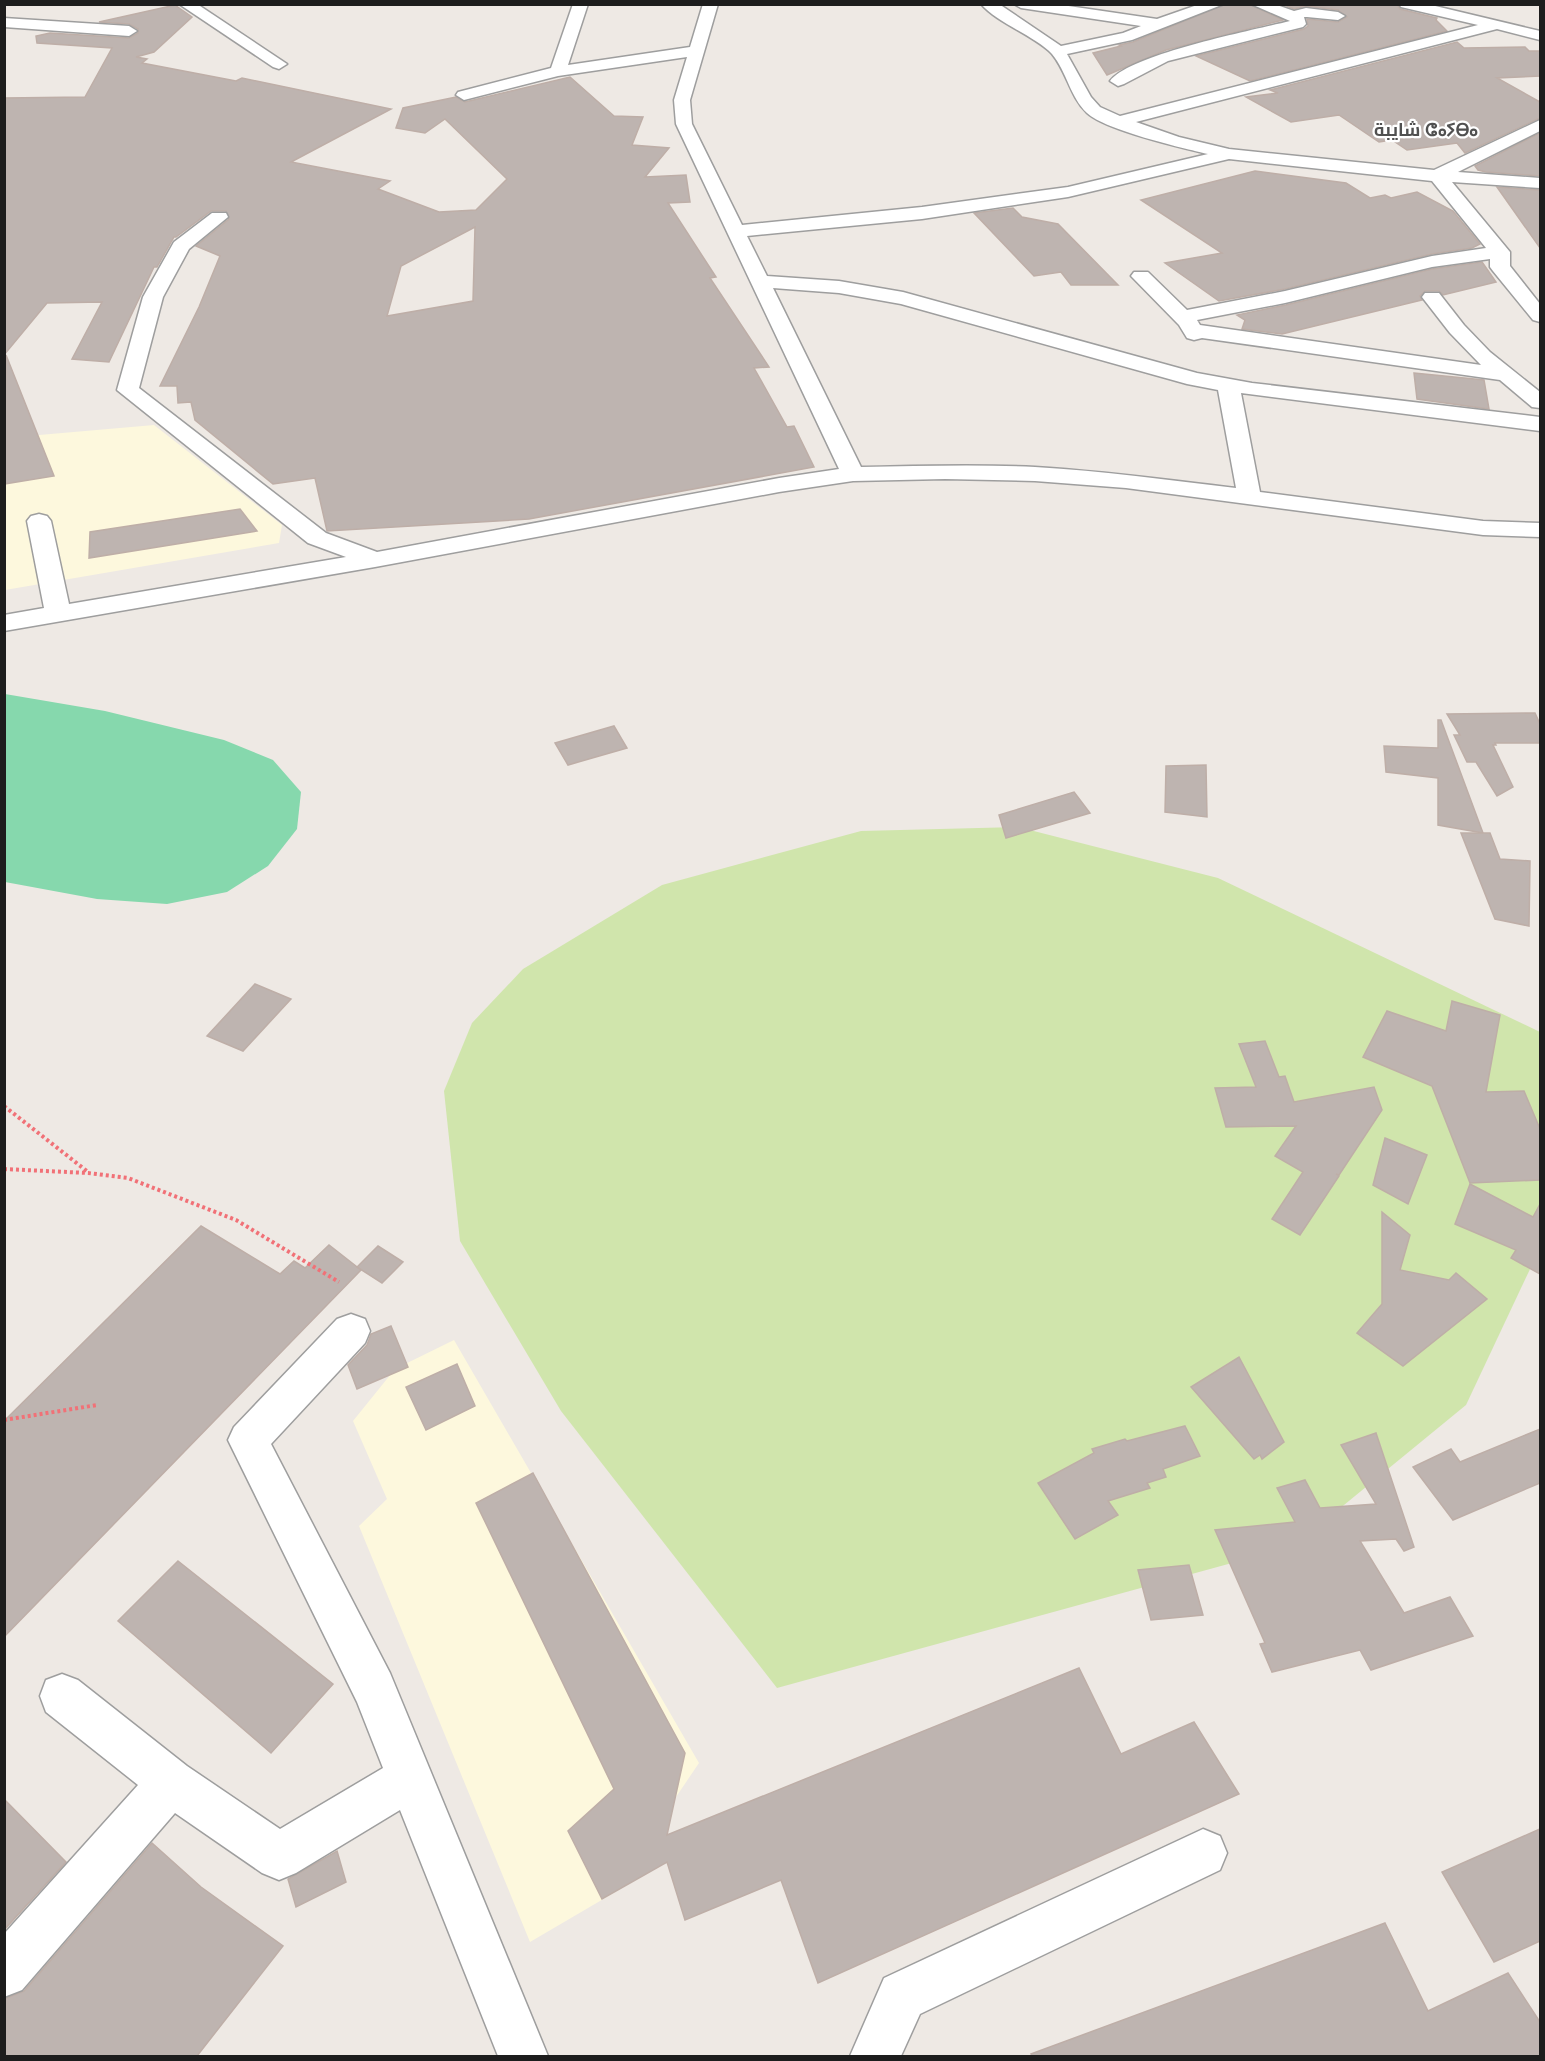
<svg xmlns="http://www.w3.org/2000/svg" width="1545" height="2061" font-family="'Varela Round',Cairo,'Noto Sans Tifinagh',sans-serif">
  <rect width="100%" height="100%" fill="#eee9e4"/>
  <g fill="#fdf8dd">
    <polygon points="154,425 282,525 279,543 5,590 5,438"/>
    <polygon points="454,1340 699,1763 653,1831 658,1867 530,1942 359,1526 387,1499 353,1421 395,1369"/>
  </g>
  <polygon fill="#d0e5ac" points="1018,827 1218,878 1540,1032 1540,1211 1531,1267 1466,1405 1294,1546 777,1688 561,1411 460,1241 444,1091 472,1023 523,969 662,885 861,831"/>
  <polygon fill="#86d8ad" points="5,694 105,711 224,740 273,760 301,792 297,829 268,866 227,892 167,904 97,899 5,882"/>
  <g fill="#beb4b0" stroke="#beaea7" stroke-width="1.5" fill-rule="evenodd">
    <polygon points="1226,4 1249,4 1283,20 1166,50 1107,75 1093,53 1121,46 1119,45 1133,42"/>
    <polygon points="1282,4 1397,4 1400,9 1437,18 1436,20 1447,31 1250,81 1196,56 1304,29 1308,26 1307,19 1338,22 1347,17 1338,10 1306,6 1294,9"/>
    <path d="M175 5 192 17 154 52 136 57 147 59 142 63 236 81 242 78 391 109 291 162 390 181 378 189 439 212 476 210 507 179 445 119 425 133 396 128 403 108 456 97 465 102 570 77 614 116 643 117 632 145 669 148 645 177 686 175 690 202 668 203 716 277 710 278 769 367 754 368 787 427 794 426 814 467 529 519 327 531 315 478 273 484 195 420 191 402 178 403 177 386H160L199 307 220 256 196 246 229 219 226 211H211L176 237H174L157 267H154L109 362 72 359 102 302 47 303 4 355V98L85 97 112 48 37 43 36 36 50 33 129 38 138 33V29L129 24 99 22ZM475 227 473 301 387 316 401 266Z"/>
    <polygon points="1457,42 1464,48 1525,47 1529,51 1540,51 1540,76 1497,78 1540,102 1540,118 1465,153 1457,143 1407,150 1392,140 1379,142 1339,115 1291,122 1246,97 1278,93 1270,90"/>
    <polygon points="1540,133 1540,176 1486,172 1478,170 1475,166"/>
    <polygon points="1255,171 1346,183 1370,198 1385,195 1391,198 1417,192 1453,211 1480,244 1472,248 1432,254 1285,289 1219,301 1165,263 1222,253 1141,200"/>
    <polygon points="1497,187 1540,190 1540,248"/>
    <polygon points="1013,208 1022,217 1058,224 1118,285 1071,285 1061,272 1034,276 974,213"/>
    <polygon points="1482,262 1496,282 1443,295 1439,291 1425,291 1420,296 1422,300 1282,334 1242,329 1245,320 1237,315 1286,305 1432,269"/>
    <polygon points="6,355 54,476 4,484"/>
    <polygon points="1414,373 1484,380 1489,409 1417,399"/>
    <polygon points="240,509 257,531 89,558 90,532"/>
    <polygon points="1535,713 1540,724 1540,743 1495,743 1496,745 1493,745 1513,787 1497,796 1476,762 1467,762 1454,735 1460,735 1447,714"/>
    <polygon points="1438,720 1441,720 1483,833 1438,825 1438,778 1386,772 1384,746 1438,748"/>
    <polygon points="614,726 627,748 568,765 555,743"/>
    <polygon points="1206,765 1207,817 1165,812 1166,766"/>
    <polygon points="1074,792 1090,813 1006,838 999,815"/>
    <polygon points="1461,833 1490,833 1500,859 1530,861 1529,926 1495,919"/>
    <polygon points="255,984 291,999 243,1051 207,1036"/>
    <polygon points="1452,1001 1500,1015 1486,1092 1524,1091 1540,1129 1540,1180 1470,1183 1432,1086 1363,1057 1387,1011 1446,1031"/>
    <polygon points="1265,1041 1279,1077 1285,1076 1294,1102 1374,1087 1382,1110 1339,1175 1336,1174 1339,1176 1300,1235 1272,1219 1303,1172 1275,1156 1296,1126 1226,1127 1215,1088 1256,1087 1239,1044"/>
    <polygon points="1385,1138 1427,1155 1408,1204 1373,1185"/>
    <polygon points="1470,1184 1533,1217 1540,1204 1540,1274 1511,1258 1516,1250 1455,1224"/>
    <polygon points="1382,1212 1410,1235 1400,1270 1449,1280 1456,1273 1487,1299 1403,1366 1357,1333 1382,1304"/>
    <polygon points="201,1226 280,1274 294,1261 305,1268 329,1245 361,1270 4,1637 4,1421"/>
    <polygon points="378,1246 403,1262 382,1283 357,1267"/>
    <polygon points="391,1326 408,1367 357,1389 348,1365 367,1345 371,1334"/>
    <polygon points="1239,1357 1284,1442 1262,1459 1260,1455 1254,1459 1191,1387"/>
    <polygon points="457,1364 475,1406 426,1430 406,1387"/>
    <polygon points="1185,1426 1200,1456 1163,1469 1166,1477 1147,1483 1150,1488 1108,1501 1118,1515 1075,1539 1038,1483 1094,1453 1092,1449 1125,1439 1127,1441"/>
    <polygon points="1540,1429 1540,1483 1453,1520 1413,1467 1451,1449 1460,1462"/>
    <polygon points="1376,1433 1414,1547 1404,1551 1396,1539 1360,1541 1404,1613 1450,1597 1473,1636 1371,1670 1360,1650 1272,1672 1260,1644 1265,1643 1215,1530 1295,1522 1277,1488 1305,1480 1320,1508 1376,1504 1341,1445"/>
    <polygon points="533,1473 685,1753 667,1835 1079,1668 1121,1754 1194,1722 1239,1794 818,1983 781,1880 685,1920 667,1862 602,1899 568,1831 614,1789 476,1503"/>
    <polygon points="178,1561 333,1684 271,1753 118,1621"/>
    <polygon points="1189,1565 1203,1615 1151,1620 1138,1570"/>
    <polygon points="4,1799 66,1862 4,1930"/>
    <polygon points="1540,1829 1540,1941 1494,1962 1442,1872"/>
    <polygon points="152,1843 201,1887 283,1946 197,2056 4,2056 4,1999 24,1991"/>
    <polygon points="337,1851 346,1882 296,1907 288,1879"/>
    <polygon points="1385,1923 1428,2011 1508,1973 1540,2022 1540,2056 1032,2056 1031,2054"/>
  </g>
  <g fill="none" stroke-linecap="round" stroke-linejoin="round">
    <g stroke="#9e9e9e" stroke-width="3">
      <g id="minor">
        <polygon points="179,4 197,4 287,64 279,69 273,67"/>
        <path d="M573 4H588L568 65 690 47 703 4H718L690 100 692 124 742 225 922 207 1068 187 1208 154C1182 148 1105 130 1087 113 1070 97 1067 72 1052 54 1037 37 997 23 981 4H999L1061 46 1123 33 1141 26 1021 8 1014 4H1055L1157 19 1200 4H1224L1132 40 1067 54 1091 97 1100 107 1120 116 1478 25 1401 7 1399 4H1427L1540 31V40L1497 29 1136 122 1179 137 1229 149 1434 170 1540 120V131L1458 172 1540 178V188L1452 182 1510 252V266L1540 304V322L1533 320 1493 271 1490 267V259L1432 267 1285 303 1197 320 1200 325 1481 365 1450 333 1422 297 1425 293H1439L1464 325 1490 352 1540 392V408L1532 407 1500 380 1202 338 1194 340 1187 338 1179 325 1131 276 1134 272H1148L1187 310 1285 291 1432 256 1486 248 1432 181 1229 159 1068 197 922 219 747 236 767 276 839 281 903 292 1197 373 1252 383 1540 417V431L1241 393 1260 492 1483 521 1540 523V537L1483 535 1126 488 1035 481 945 479 853 481 779 492 375 567 4 631V615L44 608 27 521 31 516 39 514 47 516 51 521 69 604 346 557 308 543 117 390 143 297 174 242 212 213H226L228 217 189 249 163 297 139 388 326 533 377 552 779 478 839 469 676 124 674 100 687 57 558 76 464 100 456 95 458 92 551 68ZM773 288 839 293 901 304 1187 384 1218 390 1236 488C1169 480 1103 471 1035 467 977 464 919 466 861 467Z"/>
        <path d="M1251 4H1274L1294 11 1306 8 1338 12 1345 16 1338 20 1307 17H1304L1306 24 1303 27 1168 61 1124 84 1118 86 1110 81C1130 54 1254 30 1290 21Z"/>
        <polygon points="4,18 129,26 137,31 129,36 4,27"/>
        <polygon points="351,1314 365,1319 370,1331 365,1343 271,1444 390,1673 548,2056 498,2056 400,1810 296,1873 279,1880 262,1873 175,1813 22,1990 4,1997 4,1934 138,1785 46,1712 40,1696 46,1680 62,1674 78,1680 187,1766 280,1829 383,1768 357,1702 228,1440 234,1427 337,1319"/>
        <polygon points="1203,1829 1220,1836 1227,1853 1220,1870 920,2014 901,2056 850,2056 884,1978"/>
      </g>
    </g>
    <g stroke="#f17177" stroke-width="4" stroke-dasharray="3 3" stroke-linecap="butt">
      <polyline points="4,1106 88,1172"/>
      <polyline points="4,1169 88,1173 128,1178 236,1220 339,1282"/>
      <polyline points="4,1420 97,1405"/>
    </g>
    <use href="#minor" fill="#fff" fill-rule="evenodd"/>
  </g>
  <g text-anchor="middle" stroke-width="4.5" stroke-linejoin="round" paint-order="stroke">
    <g font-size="18" font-weight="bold" fill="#505050" stroke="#fff">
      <text x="1426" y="136">شايبة ⵛⴰⵢⴱⴰ</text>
    </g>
  </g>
  <rect width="1545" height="2061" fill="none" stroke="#1d1d1d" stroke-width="12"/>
</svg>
